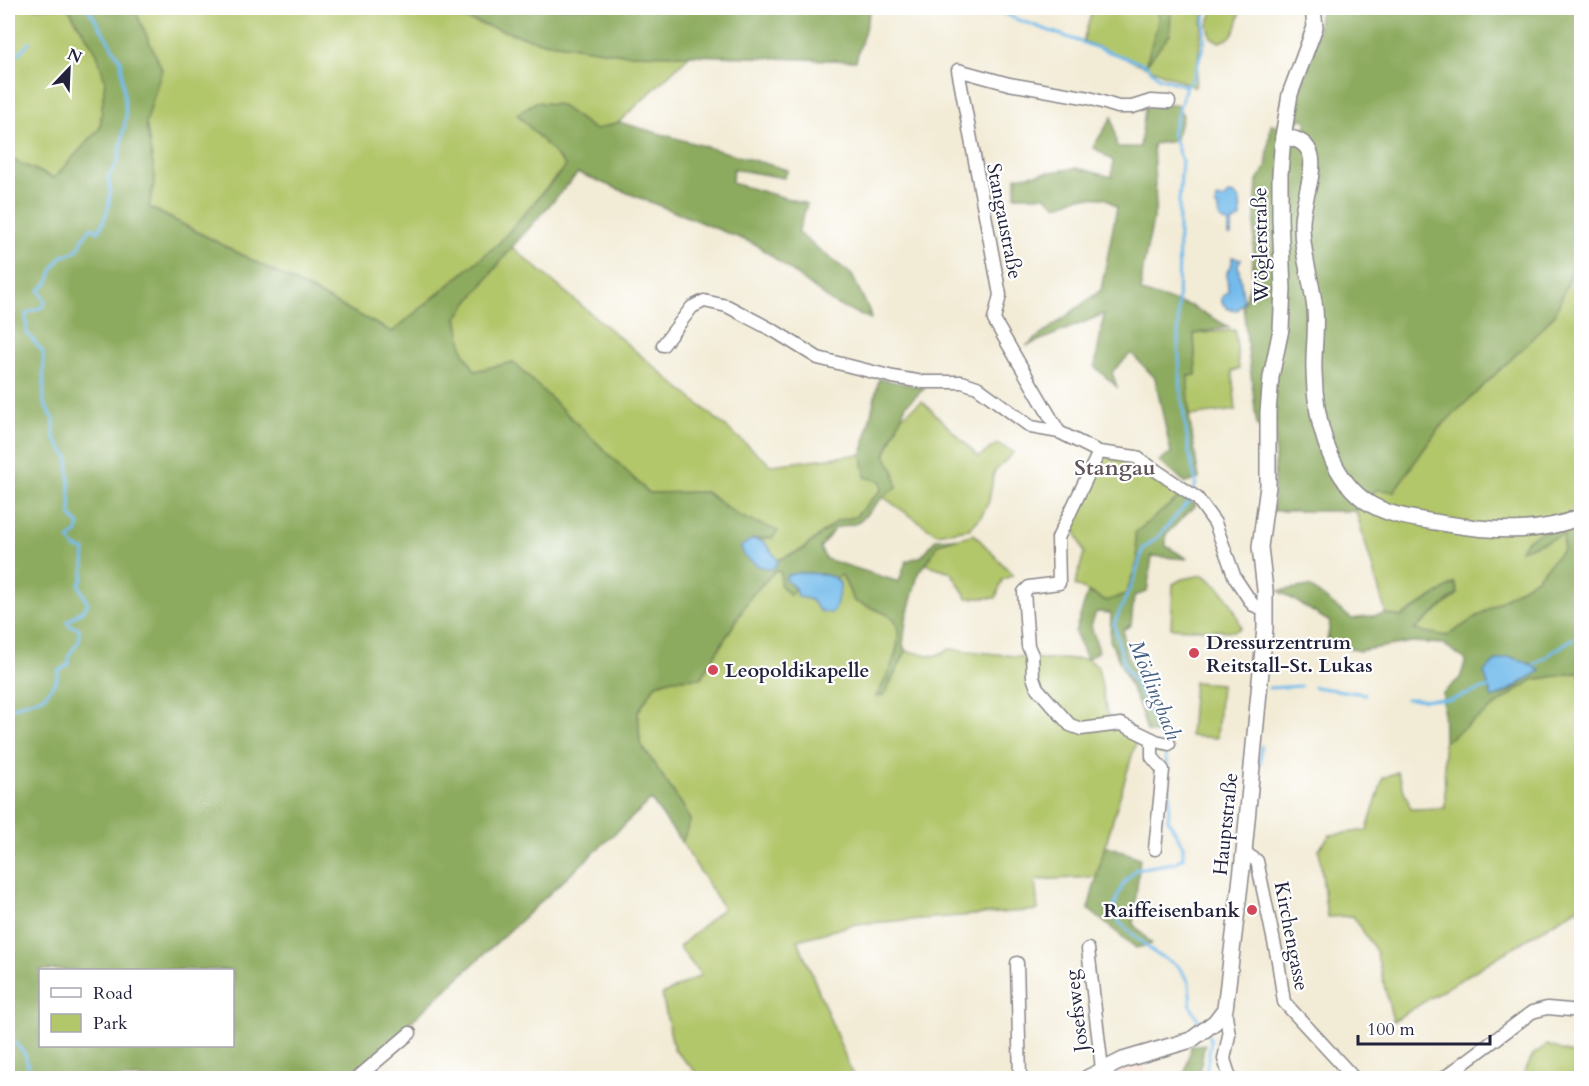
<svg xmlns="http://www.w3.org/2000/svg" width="1589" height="1086" font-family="Cardo,serif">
  <rect width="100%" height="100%" fill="#fff"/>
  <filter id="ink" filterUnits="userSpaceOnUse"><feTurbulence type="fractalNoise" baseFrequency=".0167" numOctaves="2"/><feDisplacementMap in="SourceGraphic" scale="12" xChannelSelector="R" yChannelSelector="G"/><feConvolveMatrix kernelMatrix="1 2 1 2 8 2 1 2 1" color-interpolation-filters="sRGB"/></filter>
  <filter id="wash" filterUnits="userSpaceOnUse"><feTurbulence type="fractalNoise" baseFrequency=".008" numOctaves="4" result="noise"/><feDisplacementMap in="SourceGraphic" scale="24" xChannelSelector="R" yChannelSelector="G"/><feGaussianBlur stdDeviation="1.35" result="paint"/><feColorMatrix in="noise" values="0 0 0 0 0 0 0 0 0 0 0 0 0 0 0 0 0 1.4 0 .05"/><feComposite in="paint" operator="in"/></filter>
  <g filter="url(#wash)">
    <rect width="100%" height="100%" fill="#f2ebd5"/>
    <polygon fill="#f4d3c0" points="1143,1059 1148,1078 1102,1078"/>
    <g fill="#b2c66a" stroke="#6a7452" stroke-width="1.5">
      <polygon points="8,8 68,8 97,53 105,81 100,128 54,178 8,158"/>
      <polygon points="134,8 429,8 537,41 623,54 690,55 619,122 595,130 560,105 536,102 517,114 566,165 498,244 392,332 149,207 155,177 146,123 161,69"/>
      <polygon points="1093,8 1204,8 1195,87 1083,41"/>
      <path d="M1214 8H1238L1240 10C1237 26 1237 38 1219 42L1211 37 1208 25Z"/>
      <polygon points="512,247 771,465 862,454 865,477 881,481 882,489 855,517 837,521 801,550 778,560 764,542 753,539 772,538 777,531 739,516 706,492 649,493 513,362 475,371 463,351 457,317"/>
      <polygon points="1581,249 1581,507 1559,519 1521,550 1564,534 1563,549 1537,578 1447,636 1413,631 1458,594 1455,584 1401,617 1386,614 1356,511 1376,489 1394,491 1439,428 1526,345 1555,314"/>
      <polygon points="1235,330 1239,369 1232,371 1236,410 1189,416 1188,375 1196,374 1194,334"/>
      <polygon points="922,401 979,457 997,444 1014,452 994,472 989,501 981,517 969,529 937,534 883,497 897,487 894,471 885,456 900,418"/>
      <polygon points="1101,456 1133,461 1182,495 1135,533 1138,560 1126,594 1107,601 1075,585 1084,553 1070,517"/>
      <polygon points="974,534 1013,575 1002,580 996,598 967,598 951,572 926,564 938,544"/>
      <path d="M776 570 781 572 791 594 795 588 797 596 811 600 839 581 835 578 842 575 854 601C863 605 886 612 892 618 909 635 886 680 877 696L884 695 906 651 935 656 950 649 1042 659H1087L1098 667 1107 714 1136 742 1096 877 1035 880 1038 910 856 924 798 940 854 1078H702L674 1050 662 995 701 975 679 947 723 908 682 843 690 821 685 809 640 743 638 712 656 684 673 679 701 678 751 596Z"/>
      <path d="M1203 575C1222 587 1235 605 1241 628L1235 631 1171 628 1173 584 1182 579Z"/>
      <polygon points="1581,672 1581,906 1393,1021 1376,951 1353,916 1327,917 1319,849 1330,835 1367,830 1383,778 1397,772 1411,809 1445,808 1444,742 1532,680"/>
      <polygon points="1194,682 1221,684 1217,738 1190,736"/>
      <polygon points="1547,1045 1575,1055 1581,1055 1581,1078 1521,1078 1534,1054"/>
    </g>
    <g fill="#8dab5e" stroke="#58664c" stroke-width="1.5" fill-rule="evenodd">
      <path d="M68 8H134L162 69 146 123 155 177 149 207 392 332 498 244 566 166 517 114 536 102 560 105 595 130 619 122 788 170 784 178 733 169 732 183 807 204 798 233 852 275 869 310 871 319 835 304 757 245 578 173 512 247 457 317 463 351 475 371 513 362 649 493 705 492 739 516 778 531 772 538 753 539 776 565 778 560 802 550 837 521 855 517 882 489 881 481 865 477 862 454 879 379 925 388 906 405 885 455 894 471 897 487 883 497 858 523 835 528 820 548 826 559 899 582 906 561 922 556 936 539 956 538 938 544 926 564 919 571 906 619 903 645 906 651 884 695 876 697C886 680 909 636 893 618 886 612 863 605 854 601L842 575 835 578 822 574 798 573 790 584 795 588 790 595 780 584 781 573 776 570 751 596 701 678 673 679 656 684 638 712 640 743 685 809 690 821 682 843 651 800 350 1078H8V158L54 178 100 128 105 81 97 53ZM40 970H232V1046H40Z"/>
      <polygon points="429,8 871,8 856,61 690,55 623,54 537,41"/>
      <polygon points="1159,8 1171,8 1170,34 1145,66 1157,26"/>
      <polygon points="1320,8 1581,8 1581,249 1555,314 1526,345 1439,428 1394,491 1376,490 1356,511 1273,511 1276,431 1257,426 1243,306 1252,278 1257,180 1266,168 1271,124 1303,130 1307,122 1301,118 1297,124 1293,120 1293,112 1316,43"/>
      <polygon points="1176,104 1183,115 1175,141 1153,144 1156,206 1143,268 1141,292 1191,306 1229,327 1194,334 1196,375 1188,376 1189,416 1199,479 1186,483 1159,461 1171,453 1155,378 1131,353 1112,372 1117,387 1095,367 1104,314 1026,346 1101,290 1117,207 1105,198 1078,197 1057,206 1045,196 1015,196 1016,177 1077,168 1112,177 1113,161 1093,147 1112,117 1117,147 1140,147 1145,108"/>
      <polygon points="1182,495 1196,505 1166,534 1166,546 1188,559 1152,556 1147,592 1134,596 1131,625 1123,630 1125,650 1161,734 1147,732 1140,708 1110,640 1111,613 1096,612 1091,626 1099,651 1087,659 1075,632 1088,592 1107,601 1126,594 1138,560 1135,533"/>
      <path d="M1581 523V672L1532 680 1444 742 1443 693 1460 678 1466 660 1443 644 1412 642 1359 651 1327 642 1330 622 1279 591 1309 586 1352 619 1386 614 1401 617 1455 583 1458 593 1414 630 1447 636 1537 578 1563 549 1564 535 1520 550C1530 529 1561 528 1581 523ZM1510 657 1534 665C1528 683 1510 693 1492 698Z"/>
      <polygon points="1105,845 1140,858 1133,924 1152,944 1136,948 1088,909"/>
      <polygon points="1205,1044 1198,1078 1184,1078 1191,1046"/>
    </g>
    <g fill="#73bbeb" stroke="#4a6e93" stroke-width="1.5">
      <path d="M1228 194 1235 195 1240 200 1241 218 1231 223V235H1228V223C1220 221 1218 217 1218 208L1215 206 1217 198 1223 199Z"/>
      <polygon points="1232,257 1241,259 1238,264 1244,301 1238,310 1228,309 1222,303 1222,297 1228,292 1227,272 1232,264"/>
      <polygon points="753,539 764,542 778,560 776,565 771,569 759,566 744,556 741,546"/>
      <path d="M798 573C807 573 834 573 839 582 842 586 839 592 838 596 837 603 836 608 831 613L820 611 811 600 797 596 795 588 785 579 788 575Z"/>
      <path d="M1509 657 1524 661 1541 671C1522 680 1513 691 1492 698L1484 672 1496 661Z"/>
    </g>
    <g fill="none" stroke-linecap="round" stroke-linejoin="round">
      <g stroke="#73bbeb" stroke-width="3">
        <polyline points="992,8 1016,19 1146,65 1158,77 1186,86"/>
        <polyline points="8,62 13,59 30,42"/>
        <polyline points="1193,492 1196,483 1189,452 1181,393 1178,340 1179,203 1182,161 1172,133 1186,86 1193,79 1204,44 1205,12 1207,8"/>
        <polyline points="1534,665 1572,639 1582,639"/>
        <polyline points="1314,687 1365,694"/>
        <polyline points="1269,688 1301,686"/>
        <polyline points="1406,699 1450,700 1489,687"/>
        <path d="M8 709 45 696C50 687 59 681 58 671L69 664V655L79 641V628L70 626 67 622 84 609 88 604 79 585 83 578 85 550 75 548 69 539 77 532 79 525 71 516 68 457 54 438V421L44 403 43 352 27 333 26 314 44 306 45 301 39 290 48 283 52 271 61 257C87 250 76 242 92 227L98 232C109 214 113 197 108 177L118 162 126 116 121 61 88 8"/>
        <polyline points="1159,737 1145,701 1124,665 1114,624 1134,579 1143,549 1158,537 1191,499"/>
        <polyline points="1163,746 1168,769"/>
        <polyline points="1260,763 1261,746"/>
        <polyline points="1168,776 1170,798 1168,819 1183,846 1183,858 1174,863 1136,869 1124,883 1117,897 1114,909 1118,921 1153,952 1178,966 1189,982 1191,1007 1202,1026"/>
        <polyline points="1255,824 1259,774"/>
        <polyline points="8,1035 25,1054 31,1078"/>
        <polyline points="1205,1078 1211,1040 1207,1034"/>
      </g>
    </g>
  </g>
  <g filter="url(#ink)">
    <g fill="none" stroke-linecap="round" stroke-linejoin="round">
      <g stroke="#8a8688" stroke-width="15">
        <g id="minor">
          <polyline points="1169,102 1151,101 1132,107 1118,107 1089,98 1009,84 958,70 1000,295 994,320 1059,432 1099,452 1136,457 1197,498 1215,523 1235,578 1253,605 1266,610"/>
          <polyline points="663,345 692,307 704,301 727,306 776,332 818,358 893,377 923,382 962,382 977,387 1031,427 1059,432"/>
          <polyline points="1099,452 1058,538 1059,583 1029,587 1024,592 1028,646 1032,655 1033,677 1037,688 1070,725 1081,729 1121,724 1156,741 1169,744"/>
          <polyline points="1152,739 1152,757 1163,770 1155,849"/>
          <polyline points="1244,852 1257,861 1278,961 1284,1002 1354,1078"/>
          <polyline points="1088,949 1102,1069"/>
          <polyline points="1017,963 1020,1078"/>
          <polyline points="1225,1009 1229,1035 1224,1059 1230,1078"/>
          <polyline points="357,1078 410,1033"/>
          <polyline points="1444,1078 1532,1012 1547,1008 1582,1011"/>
        </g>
      </g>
      <g stroke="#8a8688" stroke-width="18">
        <g id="major">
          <path d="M1283 137C1296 138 1307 142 1311 156 1315 175 1302 202 1302 223 1301 252 1312 280 1315 309 1317 330 1313 351 1314 372 1315 417 1327 472 1364 500 1387 517 1420 519 1447 524 1491 531 1539 535 1582 516"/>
          <polyline points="1087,1078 1123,1060 1191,1040 1215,1022 1225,1009 1244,852 1265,628 1265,590 1260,547 1268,486 1268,412 1271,377 1281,329 1283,289 1280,218 1280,174 1283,137 1290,94 1315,27 1313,8"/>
        </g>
      </g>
      <use href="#minor" stroke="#fff" stroke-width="12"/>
      <use href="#major" stroke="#fff" stroke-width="15"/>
    </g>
  </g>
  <g fill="#d1495b" stroke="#fff" stroke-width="2">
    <circle cx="1194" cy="653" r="6"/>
    <circle cx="713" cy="670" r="6"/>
    <circle cx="1252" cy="910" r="6"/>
  </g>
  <g text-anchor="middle" stroke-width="4.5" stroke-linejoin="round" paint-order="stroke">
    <g font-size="20" fill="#22223b" stroke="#fff">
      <text transform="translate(1005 221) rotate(79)" y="7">Stangaustraße</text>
      <text transform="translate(1260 245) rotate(-91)" y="7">Wöglerstraße</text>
      <text transform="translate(1225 824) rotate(-84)" y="7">Hauptstraße</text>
      <text transform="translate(1292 936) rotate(79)" y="7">Kirchengasse</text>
      <text transform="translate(1076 1011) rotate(-97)" y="7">Josefsweg</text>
    </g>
    <g font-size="20" font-weight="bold" fill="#22223b" stroke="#fff" text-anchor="start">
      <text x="1206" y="649">Dressurzentrum<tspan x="1206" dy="23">Reitstall-St. Lukas</tspan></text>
      <text x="725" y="677">Leopoldikapelle</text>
      <text x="1240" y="917" text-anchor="end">Raiffeisenbank</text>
    </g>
    <g font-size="21" font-style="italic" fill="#425f81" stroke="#fff">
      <text transform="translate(1155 690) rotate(68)" y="7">Mödlingbach</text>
    </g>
    <g font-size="22" font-weight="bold" fill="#615559" stroke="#fff">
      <text x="1115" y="475">Stangau</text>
    </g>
  </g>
  <rect width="1589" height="1086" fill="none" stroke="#fff" stroke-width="30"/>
  <rect x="39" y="969" width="195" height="78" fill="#ffffff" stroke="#a7a7b1" stroke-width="1.5"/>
  <rect x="51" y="988" width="30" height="9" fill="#ffffff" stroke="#a7a7b1" stroke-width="1.5"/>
  <text x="93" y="999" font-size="18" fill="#22223b">Road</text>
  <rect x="51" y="1014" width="30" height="18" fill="#b2c66a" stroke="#a7a7b1" stroke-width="1.5"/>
  <text x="93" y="1029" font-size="18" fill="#22223b">Park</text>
  <g transform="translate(69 69) rotate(23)" stroke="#ffffff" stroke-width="4.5" paint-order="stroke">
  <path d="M0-4.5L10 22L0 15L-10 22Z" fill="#22223b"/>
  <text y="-9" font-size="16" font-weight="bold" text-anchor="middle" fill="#22223b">N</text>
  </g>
  <path d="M1358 1035v9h132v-9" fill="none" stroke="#22223b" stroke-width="3"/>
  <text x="1367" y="1035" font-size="18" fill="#22223b" stroke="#ffffff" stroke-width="4.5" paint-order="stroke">100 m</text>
</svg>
